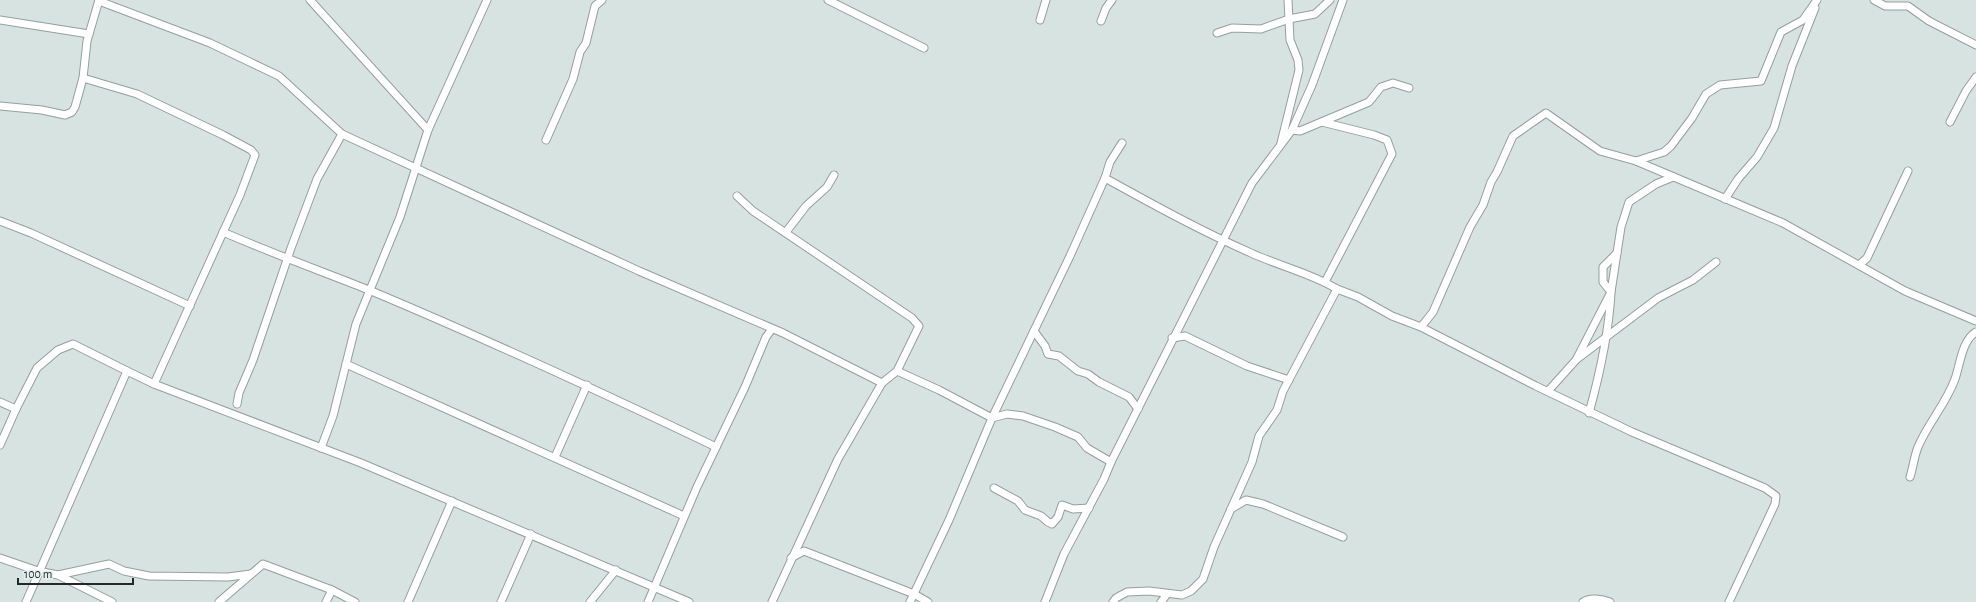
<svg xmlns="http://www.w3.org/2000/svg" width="1976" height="602" font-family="'Alegreya Sans',sans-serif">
  <rect width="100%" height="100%" fill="#d7e3e1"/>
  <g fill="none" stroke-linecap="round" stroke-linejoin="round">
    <g stroke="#949f9e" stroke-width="9">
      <g id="street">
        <polyline points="310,0 428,130"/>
        <polyline points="828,0 924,48"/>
        <polyline points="1874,0 1885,6 1908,6 1929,21 1976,45"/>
        <polyline points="99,1 210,43 279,76 342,134 639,271 783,333 882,383"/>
        <polyline points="0,20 89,34"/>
        <polyline points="1040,20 1046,0"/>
        <polyline points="1101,21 1106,8 1112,0"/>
        <polyline points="1217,33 1232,28 1261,29 1289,19 1315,14 1330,0"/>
        <polyline points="83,78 137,94 223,135 251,150 255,155 240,195 154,384"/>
        <polyline points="0,106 42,110 65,115 72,112 75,107 83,78 87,41 99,0"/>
        <polyline points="1322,122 1374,135 1387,140 1392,154 1325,282"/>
        <polyline points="1950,122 1966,91 1976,77"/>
        <polyline points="1292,130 1300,131 1369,102 1381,87 1393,83 1409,88"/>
        <polyline points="546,140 573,79 580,52 586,43 595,6 602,0"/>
        <polyline points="1281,143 1299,70 1298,60 1290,40 1288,0"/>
        <polyline points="1636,161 1783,223 1905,291 1976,321"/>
        <path d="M1105 178C1152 204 1201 231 1251 253 1279 266 1311 273 1337 289"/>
        <polyline points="737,196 753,211 912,318 919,326 897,371 882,383 838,459 772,602"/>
        <polyline points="1725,199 1738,179 1757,157 1774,128 1792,66 1815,8"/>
        <polyline points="0,221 31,233 190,306"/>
        <path d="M223 232C271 253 321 271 369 290 486 339 601 392 716 447"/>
        <polyline points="786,232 806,206 827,187 834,175"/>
        <polyline points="1859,265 1867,258 1908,171"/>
        <polyline points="1421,327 1536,386 1632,432 1765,488 1776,496 1775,504 1729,602"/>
        <polyline points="1034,331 1045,346 1048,354 1059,356 1078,371 1088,374 1099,382 1129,397 1138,409"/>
        <polyline points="1172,338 1185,336 1247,366 1289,380"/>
        <polyline points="1577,359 1658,298 1693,280 1716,262"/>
        <polyline points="346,364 684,516"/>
        <polyline points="897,371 939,390 992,418 1007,414 1023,416 1055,427 1078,437 1087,448 1111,462"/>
        <polyline points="1549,390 1576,360 1611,292 1621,227 1629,202 1656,184 1673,177"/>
        <polyline points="0,402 16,409"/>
        <polyline points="237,404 239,393 253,360 291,248 317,179 342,134"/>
        <path d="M1589 413C1600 373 1609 333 1611 292L1603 282V267L1617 253"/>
        <polyline points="0,445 16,409 37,368 58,350 73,344 127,371"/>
        <polyline points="321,448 333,416 356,324 400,217 428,130 487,0"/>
        <polyline points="555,457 587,385"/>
        <path d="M1910 477C1913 468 1914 457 1918 447 1928 423 1946 404 1955 379 1960 365 1962 340 1976 332"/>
        <polyline points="994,488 1018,501 1025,510 1041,516 1048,522 1052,524 1058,517 1062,505 1073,509 1089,508"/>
        <polyline points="1231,509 1246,500 1263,504 1343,537"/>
        <polyline points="0,558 38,571 58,575 112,602"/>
        <polyline points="791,558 804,551 914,594 928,602"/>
        <polyline points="58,575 109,564 124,571 149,576 228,577 251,574"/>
        <polyline points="26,602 127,371 154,384 361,463 689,602"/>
        <polyline points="219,602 263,564 332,590 355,602"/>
        <polyline points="326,602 332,590"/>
        <polyline points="408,602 452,501"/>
        <polyline points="501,602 531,534"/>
        <polyline points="590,602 616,570"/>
        <polyline points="648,602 697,487 745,387 766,337 772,329"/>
        <polyline points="910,602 949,520 992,418 1070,256 1105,178 1110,162 1122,143"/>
        <polyline points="1045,602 1064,554 1104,479 1111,462 1252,183 1292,130 1312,85 1343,0"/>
        <polyline points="1113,602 1116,598 1127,592 1149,591 1182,595 1191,591 1203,579 1214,547 1252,462 1259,436 1277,410 1283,391 1337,289 1358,297 1392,316 1421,327 1433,312 1470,227 1483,205 1491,182 1497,172 1513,136 1546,113 1600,151 1636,161 1664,152 1671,146 1692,118 1706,94 1720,85 1761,81 1781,32 1803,20 1817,0"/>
        <polyline points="1161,602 1167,594"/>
        <path d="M1583 602C1590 597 1602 599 1610 602"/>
      </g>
    </g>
    <use href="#street" stroke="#fff" stroke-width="7"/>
  </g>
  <path d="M18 578v6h115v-6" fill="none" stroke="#232827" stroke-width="2"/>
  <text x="24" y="578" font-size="12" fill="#232827" stroke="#e5f1ef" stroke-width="3" paint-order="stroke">100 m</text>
</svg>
